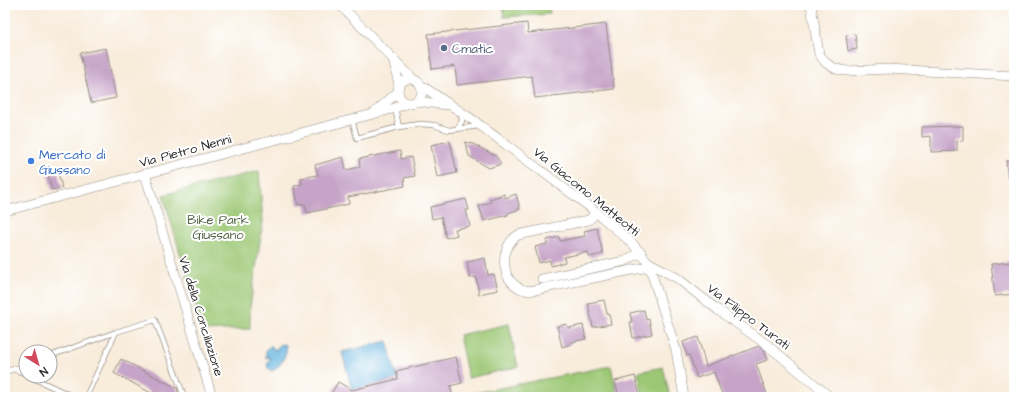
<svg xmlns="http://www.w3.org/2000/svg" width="1019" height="402" font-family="'Architects Daughter',sans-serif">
  <rect width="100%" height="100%" fill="#fff"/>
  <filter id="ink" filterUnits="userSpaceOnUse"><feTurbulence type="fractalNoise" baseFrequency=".025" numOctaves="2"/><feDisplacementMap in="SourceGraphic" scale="8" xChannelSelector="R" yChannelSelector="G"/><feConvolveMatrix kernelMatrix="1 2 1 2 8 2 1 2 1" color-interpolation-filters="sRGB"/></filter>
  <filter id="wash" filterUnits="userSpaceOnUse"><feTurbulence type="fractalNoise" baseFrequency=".012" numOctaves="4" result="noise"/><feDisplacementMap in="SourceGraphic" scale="16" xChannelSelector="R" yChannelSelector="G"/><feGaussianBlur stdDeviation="0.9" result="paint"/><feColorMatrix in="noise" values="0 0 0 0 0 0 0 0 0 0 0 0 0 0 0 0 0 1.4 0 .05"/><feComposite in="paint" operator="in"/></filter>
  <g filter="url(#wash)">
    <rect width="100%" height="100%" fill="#f8ecdb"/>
    <g fill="#9cc875" stroke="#647a50">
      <polygon points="503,5 548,5 550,14 504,17"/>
      <polygon points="259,171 263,222 250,307 250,329 203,331 163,195"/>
      <polygon points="509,324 518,367 468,378 459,335"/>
      <polygon points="611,366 618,397 467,397 466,395 515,385 518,383 519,384"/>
      <polygon points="663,367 670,397 643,397 638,372"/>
    </g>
    <g fill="#62b2dd" stroke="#466e84">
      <polygon points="387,341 397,379 352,390 342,352"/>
      <path d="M282 344 286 345C289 353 280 368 272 371L267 367 268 362 270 359 269 357 266 358V351L270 346H272L273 349H277L279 345Z"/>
    </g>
    <g id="blocks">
      <g fill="#c6a3c8">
        <polygon points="527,23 528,33 606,24 614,89 535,98 532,76 457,85 455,66 432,69 428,34"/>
        <polygon points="855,34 857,49 848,51 846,35"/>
        <polygon points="106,48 116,98 91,103 80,53"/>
        <polygon points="963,126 963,140 957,141 957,151 931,152 931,136 922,137 922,127"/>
        <polygon points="450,141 457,173 437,177 431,145"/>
        <polygon points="465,142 473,144 496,156 501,164 489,168 469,156"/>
        <polygon points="400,151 401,159 411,157 415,176 404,178 405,186 348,197 349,204 307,213 305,204 298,205 294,186 302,184 301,178 318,175 315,165 343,157 346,170 360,167 359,159"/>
        <polygon points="1014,160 1014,177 1008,178 1006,161"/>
        <polygon points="58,173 62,188 52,190 48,175"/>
        <polygon points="504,194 505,198 516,194 520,209 508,213 508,215 484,221 479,206 491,202 490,199"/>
        <polygon points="466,199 469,210 466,210 470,226 455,229 457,235 446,238 441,217 432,219 430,207"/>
        <polygon points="597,228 603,254 589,257 588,252 564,257 565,262 551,266 550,260 539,263 535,247 547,244 547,240 559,237 560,241 585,236 584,231"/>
        <polygon points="485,258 488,275 494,274 498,290 479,294 476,277 470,278 467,262"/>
        <polygon points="1011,262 1014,294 995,296 991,264"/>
        <polygon points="604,300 607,314 609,314 611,324 593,327 588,303"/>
        <polygon points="644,310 646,320 649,319 652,334 633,338 630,322 632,322 630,313"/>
        <polygon points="567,324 568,328 583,325 586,339 571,342 571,344 562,347 557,326"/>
        <polygon points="698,337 706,366 759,346 764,350 768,360 756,364 768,397 723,397 714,372 697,378 689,355 687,356 683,342"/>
        <polygon points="456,357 462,383 450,386 453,397 329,397 338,382 352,390 398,379 396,371"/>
        <polygon points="121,359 177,388 178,391 175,397 164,397 154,392 153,394 114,373"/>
        <polygon points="635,376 640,397 619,397 615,381"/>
      </g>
    </g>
  </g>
  <g filter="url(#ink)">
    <use href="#blocks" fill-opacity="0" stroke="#928c83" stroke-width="1"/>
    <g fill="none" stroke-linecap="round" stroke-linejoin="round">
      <g stroke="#928c83" stroke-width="6">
        <g id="service">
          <polyline points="395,108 399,127"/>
          <polyline points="352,119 357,138 399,127 420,124 434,125 449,130 479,126"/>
          <polyline points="457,129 462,121 461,114"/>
          <polyline points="116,332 155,320 184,396"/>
          <polyline points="50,356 116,332 86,397"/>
          <polyline points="14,369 26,374"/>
          <polyline points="5,372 26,365"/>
          <polyline points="29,376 74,397"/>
        </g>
      </g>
      <g stroke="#928c83" stroke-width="10">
        <g id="minor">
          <polyline points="340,5 412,78"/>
          <polyline points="811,5 819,54 826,63 836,69 847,71 888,69 1014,76"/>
          <polyline points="393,59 399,85"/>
          <circle cx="410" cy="91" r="12"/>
          <polyline points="422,86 473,120 595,211 632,243 648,262 676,350 684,397"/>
          <polyline points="417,101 447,105"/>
          <polyline points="375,112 398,92"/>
          <polyline points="145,174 212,397"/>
          <polyline points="5,211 392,109 408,103"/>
          <path d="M595 211 593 216 589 220 518 235C498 248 500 284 525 290 528 291 532 290 535 290L637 269 650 267"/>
          <polyline points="648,262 677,278 718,310 766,344 830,397"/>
          <polyline points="542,279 625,261 641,252"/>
        </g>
      </g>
      <use href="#service" stroke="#fff" stroke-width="4.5"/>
      <use href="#minor" stroke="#fff" stroke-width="9"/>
    </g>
  </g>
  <circle fill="#5c6f8a" stroke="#fff" stroke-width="1.5" cx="444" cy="48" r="4"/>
  <circle fill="#3f7fe0" stroke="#fff" stroke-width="1.5" cx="31" cy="161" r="4"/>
  <g text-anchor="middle" stroke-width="4" stroke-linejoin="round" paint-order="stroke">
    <g font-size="13" fill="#4e5e75" stroke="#fff" text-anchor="start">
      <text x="452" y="53">Cmatic</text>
    </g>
    <g font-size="13" fill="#2b2b2b" stroke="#fff">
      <text transform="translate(185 150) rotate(-15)" y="5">Via Pietro Nenni</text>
      <text transform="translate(587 191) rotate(39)" y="5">Via Giacomo Matteotti</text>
      <text transform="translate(202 316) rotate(73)" y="5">Via della Conciliazione</text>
      <text transform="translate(749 316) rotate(37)" y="5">Via Filippo Turati</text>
    </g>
    <g font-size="13" fill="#366cbe" stroke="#fff" text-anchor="start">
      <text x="39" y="159">Mercato di<tspan x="39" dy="15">Giussano</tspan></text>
    </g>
    <g font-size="13" fill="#536245" stroke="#fff">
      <text x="218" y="224">Bike Park<tspan x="218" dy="15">Giussano</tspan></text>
    </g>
  </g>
  <rect width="1019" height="402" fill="none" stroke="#fff" stroke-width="20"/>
  <g transform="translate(38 364) rotate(143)"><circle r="19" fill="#ffffff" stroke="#aaaaaa"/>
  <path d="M0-3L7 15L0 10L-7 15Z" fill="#d1495b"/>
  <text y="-6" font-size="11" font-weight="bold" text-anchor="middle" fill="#2b2b2b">N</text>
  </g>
</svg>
